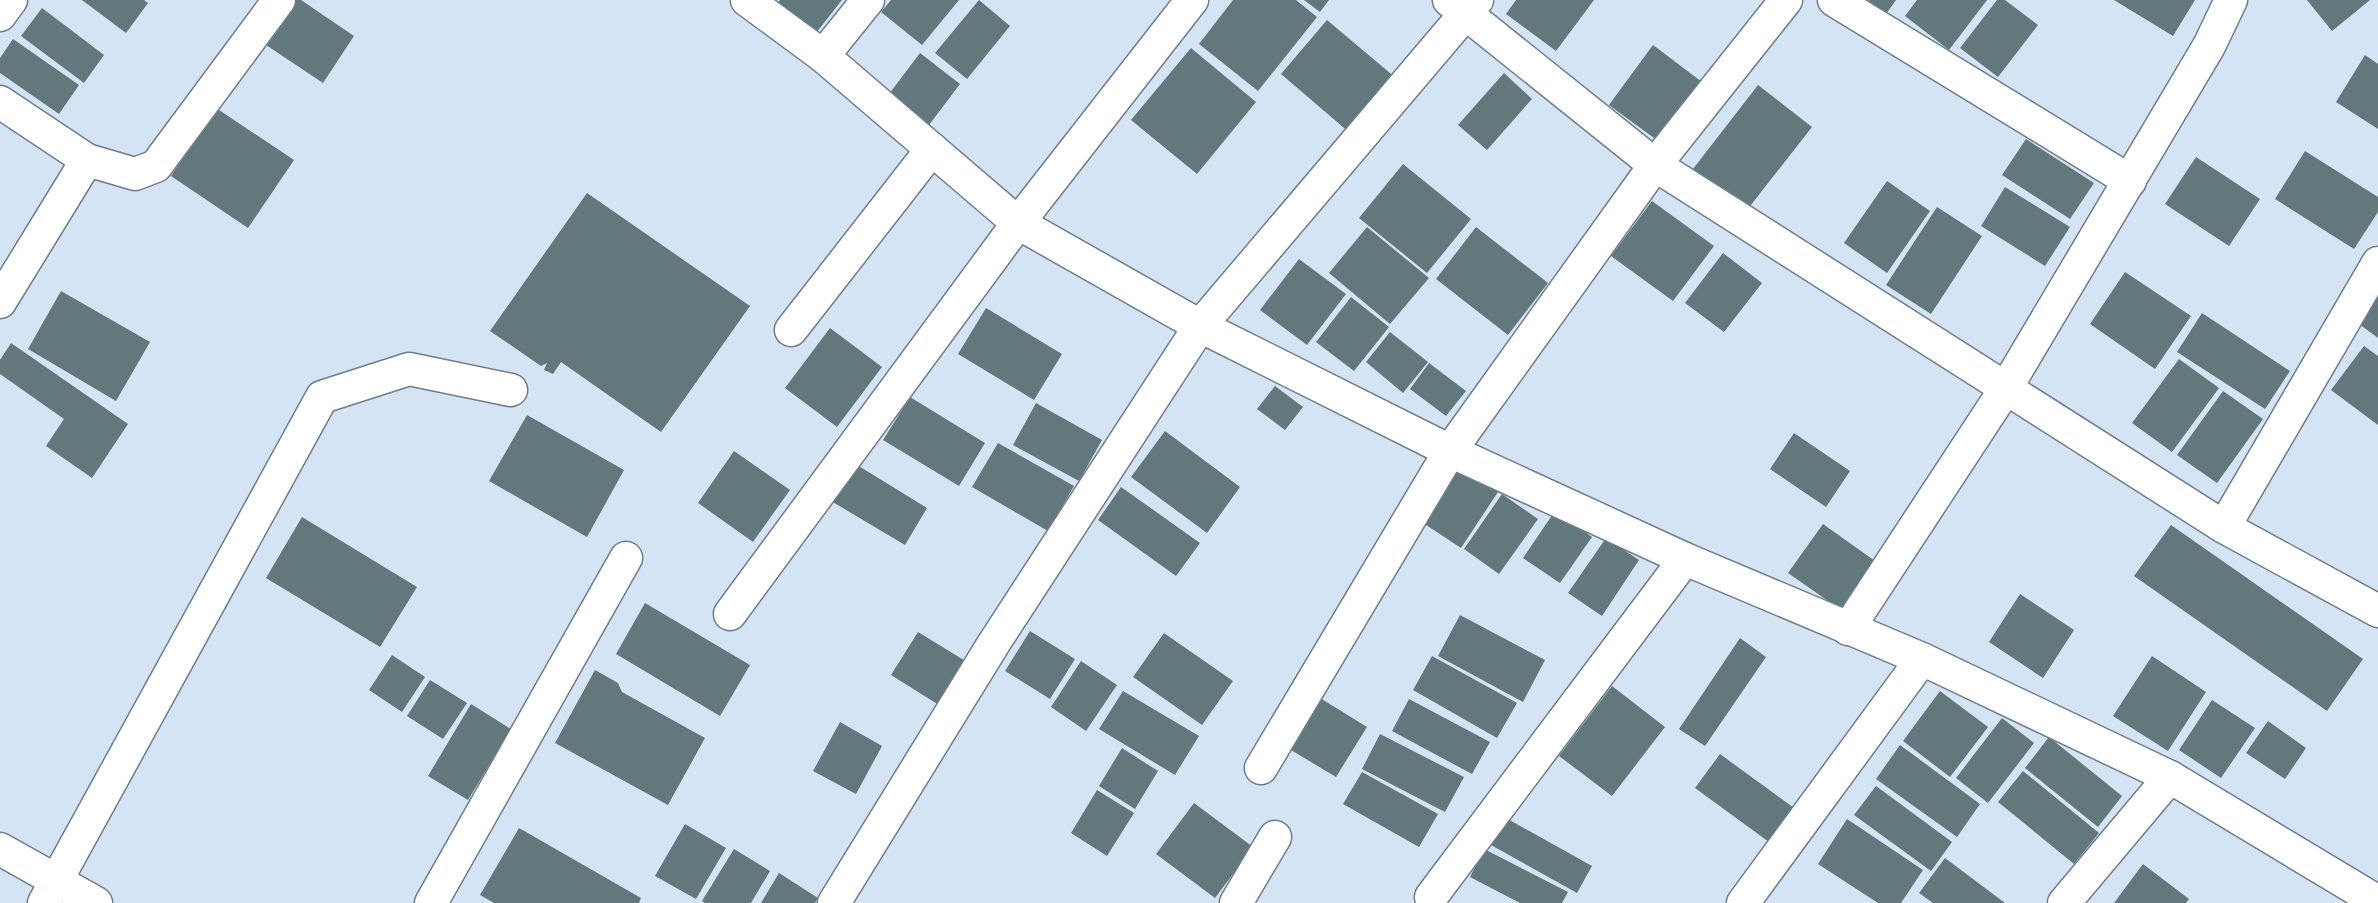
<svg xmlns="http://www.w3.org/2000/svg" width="2378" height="903" font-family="'Space Grotesk',sans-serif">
  <rect width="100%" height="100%" fill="#d4e4f4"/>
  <g fill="#62787d">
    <polygon points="82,0 144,0 148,3 126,33"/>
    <polygon points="284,0 301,0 354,36 323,83 257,39"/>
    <polygon points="780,0 842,0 816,33 777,4"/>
    <polygon points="891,0 959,0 922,45 881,12"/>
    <polygon points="979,0 1010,26 967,79 935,53"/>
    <polygon points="1233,0 1296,0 1317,17 1258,91 1199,44"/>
    <polygon points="1304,0 1329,0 1320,12"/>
    <polygon points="1516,0 1594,0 1556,51 1506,14"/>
    <polygon points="1868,0 1896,0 1886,14"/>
    <polygon points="1917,0 1987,0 1949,50 1905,16"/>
    <polygon points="1997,0 2005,0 2038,25 1998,77 1960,48"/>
    <polygon points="2114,0 2195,0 2173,36"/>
    <polygon points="2307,0 2370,0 2332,31"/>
    <polygon points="42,8 104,55 84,83 21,36"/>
    <polygon points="1327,20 1403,84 1357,139 1281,74"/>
    <polygon points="13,39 79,85 59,114 0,73 0,58"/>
    <polygon points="1653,45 1702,82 1658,141 1609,105"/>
    <polygon points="1191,48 1256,102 1197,174 1131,120"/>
    <polygon points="920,53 960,84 926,129 886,98"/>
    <polygon points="2365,55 2378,64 2378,129 2336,102"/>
    <polygon points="1504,73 1532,99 1487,150 1458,125"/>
    <polygon points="1758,85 1812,127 1747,210 1693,169"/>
    <polygon points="216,108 294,160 248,228 171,176"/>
    <polygon points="2026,139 2094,183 2070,219 2002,175"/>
    <polygon points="2305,151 2378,197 2378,212 2354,249 2275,199"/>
    <polygon points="2196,157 2260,199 2229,246 2165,204"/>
    <polygon points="1403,164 1471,219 1427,273 1359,218"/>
    <polygon points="1887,181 1930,211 1887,273 1844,243"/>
    <polygon points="2005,187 2070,227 2045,266 1981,226"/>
    <polygon points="587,193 750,306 661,432 561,362 553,374 544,370 547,363 541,366 490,331"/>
    <polygon points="1652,201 1714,246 1673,301 1611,256"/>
    <polygon points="1937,207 1982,236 1931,314 1886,285"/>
    <polygon points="1367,227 1429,278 1390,324 1329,273"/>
    <polygon points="1476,227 1548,283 1508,335 1436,279"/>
    <polygon points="1723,253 1762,283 1724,332 1685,303"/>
    <polygon points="1299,259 1346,294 1307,345 1260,310"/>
    <polygon points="2125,272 2191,316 2155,369 2090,324"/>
    <polygon points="2378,288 2378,338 2355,321"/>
    <polygon points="61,291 150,342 116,401 28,349"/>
    <polygon points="1351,297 1389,327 1354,371 1316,342"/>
    <polygon points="986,308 1062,354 1034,400 958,354"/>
    <polygon points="2202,313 2290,371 2265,409 2177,352"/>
    <polygon points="830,328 882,367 837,427 785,388"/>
    <polygon points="1390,332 1428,362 1403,393 1366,362"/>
    <polygon points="11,343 128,424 92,478 46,446 64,419 0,374 0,360"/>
    <polygon points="2364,346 2378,356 2378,425 2331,390"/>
    <polygon points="2179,359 2219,388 2172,452 2132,423"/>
    <polygon points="1429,363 1466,391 1446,416 1410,389"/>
    <polygon points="1275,386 1303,407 1285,430 1257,409"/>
    <polygon points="2223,391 2263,419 2217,483 2177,455"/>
    <polygon points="910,397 985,443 959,486 883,440"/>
    <polygon points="1036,403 1102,440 1079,481 1013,445"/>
    <polygon points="527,415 624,470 587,537 489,481"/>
    <polygon points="1165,431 1240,487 1207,533 1131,477"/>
    <polygon points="1794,433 1850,471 1826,507 1770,469"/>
    <polygon points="998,443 1074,486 1048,531 972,487"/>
    <polygon points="734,451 790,490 753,542 698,503"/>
    <polygon points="849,460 927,508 905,545 826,498"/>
    <polygon points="1452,461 1498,492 1461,548 1414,517"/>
    <polygon points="1121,487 1200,543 1176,576 1098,520"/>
    <polygon points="1502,494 1538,519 1499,574 1464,549"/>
    <polygon points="1555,511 1592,537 1560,583 1523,558"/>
    <polygon points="302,517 417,587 380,647 266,578"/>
    <polygon points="1823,524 1875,561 1841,610 1788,573"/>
    <polygon points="2171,525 2363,659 2327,711 2134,576"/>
    <polygon points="1606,538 1639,560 1602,616 1568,593"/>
    <polygon points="2020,594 2074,630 2043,678 1989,642"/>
    <polygon points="645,603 750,665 720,716 616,654"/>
    <polygon points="1460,615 1545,660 1523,702 1438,656"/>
    <polygon points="1030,631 1075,659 1050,699 1005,671"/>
    <polygon points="918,632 967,662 939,705 891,675"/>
    <polygon points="1164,633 1233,681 1202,725 1133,677"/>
    <polygon points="1740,638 1766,657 1705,746 1679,729"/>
    <polygon points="392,655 425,677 402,712 369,690"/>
    <polygon points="1432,656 1517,703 1497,738 1413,690"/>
    <polygon points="2152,656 2206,692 2168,751 2113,716"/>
    <polygon points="1081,661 1117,685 1086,731 1051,707"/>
    <polygon points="595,670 618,683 622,692 705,738 668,805 555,743"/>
    <polygon points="430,680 467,703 443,739 407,716"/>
    <polygon points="1612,686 1665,727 1612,796 1559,756"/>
    <polygon points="1123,691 1199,736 1175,775 1099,729"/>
    <polygon points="1940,691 1988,727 1950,777 1903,741"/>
    <polygon points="1312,693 1367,727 1336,777 1281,744"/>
    <polygon points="1409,699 1490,742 1472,774 1392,731"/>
    <polygon points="2212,700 2255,728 2221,778 2179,750"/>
    <polygon points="471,704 511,729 468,800 428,776"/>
    <polygon points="2002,718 2034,743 1988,803 1956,778"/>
    <polygon points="2268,721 2306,748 2285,779 2246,753"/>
    <polygon points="840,722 882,746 856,794 813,771"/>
    <polygon points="1380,734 1464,777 1445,812 1362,769"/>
    <polygon points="2049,737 2122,796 2098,827 2025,768"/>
    <polygon points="1900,745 1980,804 1957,837 1876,779"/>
    <polygon points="1122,748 1158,771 1135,809 1099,786"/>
    <polygon points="1720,754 1794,808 1769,842 1695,788"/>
    <polygon points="2023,771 2099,833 2074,864 1998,802"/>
    <polygon points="1362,772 1438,814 1419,847 1343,804"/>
    <polygon points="1876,786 1952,842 1931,871 1854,815"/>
    <polygon points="1097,790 1134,813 1107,856 1071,833"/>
    <polygon points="1194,803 1253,847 1215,898 1156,854"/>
    <polygon points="1506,818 1592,866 1577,893 1491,845"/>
    <polygon points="1847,819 1923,870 1901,903 1878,903 1818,864"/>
    <polygon points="685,824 726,848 696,899 655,876"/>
    <polygon points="519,828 641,898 639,903 494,903 480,895"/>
    <polygon points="734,849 770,871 751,903 705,903 702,901"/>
    <polygon points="1484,849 1568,892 1562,903 1520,903 1470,877"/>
    <polygon points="1945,858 2005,903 1933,903 1919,893"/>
    <polygon points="2143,864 2189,899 2186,903 2114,903"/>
    <polygon points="779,873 818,898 815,903 761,903"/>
  </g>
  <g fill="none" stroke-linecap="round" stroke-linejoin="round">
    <g stroke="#6f7d8b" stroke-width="35">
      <g id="minor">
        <polyline points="747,0 823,56 1018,223 1200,326 1450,451 1685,559 1922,659 2170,777 2378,902"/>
        <polyline points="1449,0 1655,165 2224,527 2378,611"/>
        <polyline points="1834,0 2130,181"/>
        <polyline points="0,15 11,0"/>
        <polyline points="823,56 868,0"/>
        <polyline points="0,102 87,160 0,302"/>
        <polyline points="87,160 135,174 156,166 279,0"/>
        <polyline points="791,330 932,149"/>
        <polyline points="2224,527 2378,263"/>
        <polyline points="730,614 1018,223 1192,0"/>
        <polyline points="1848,629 2006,388 2209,46 2231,0"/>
        <polyline points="1261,768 1450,451 1655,165 1786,0"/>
        <polyline points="0,849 96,903"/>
        <polyline points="1431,897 1685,559"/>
        <polyline points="44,903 322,397 409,369 511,390"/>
        <polyline points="431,903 626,558"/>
        <polyline points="834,903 994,643 1200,326 1477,0"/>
        <polyline points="1236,903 1275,837"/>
        <polyline points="1743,903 1922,659"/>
        <polyline points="2064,903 2170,777"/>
      </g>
    </g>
    <use href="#minor" stroke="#fff" stroke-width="32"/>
  </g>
</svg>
